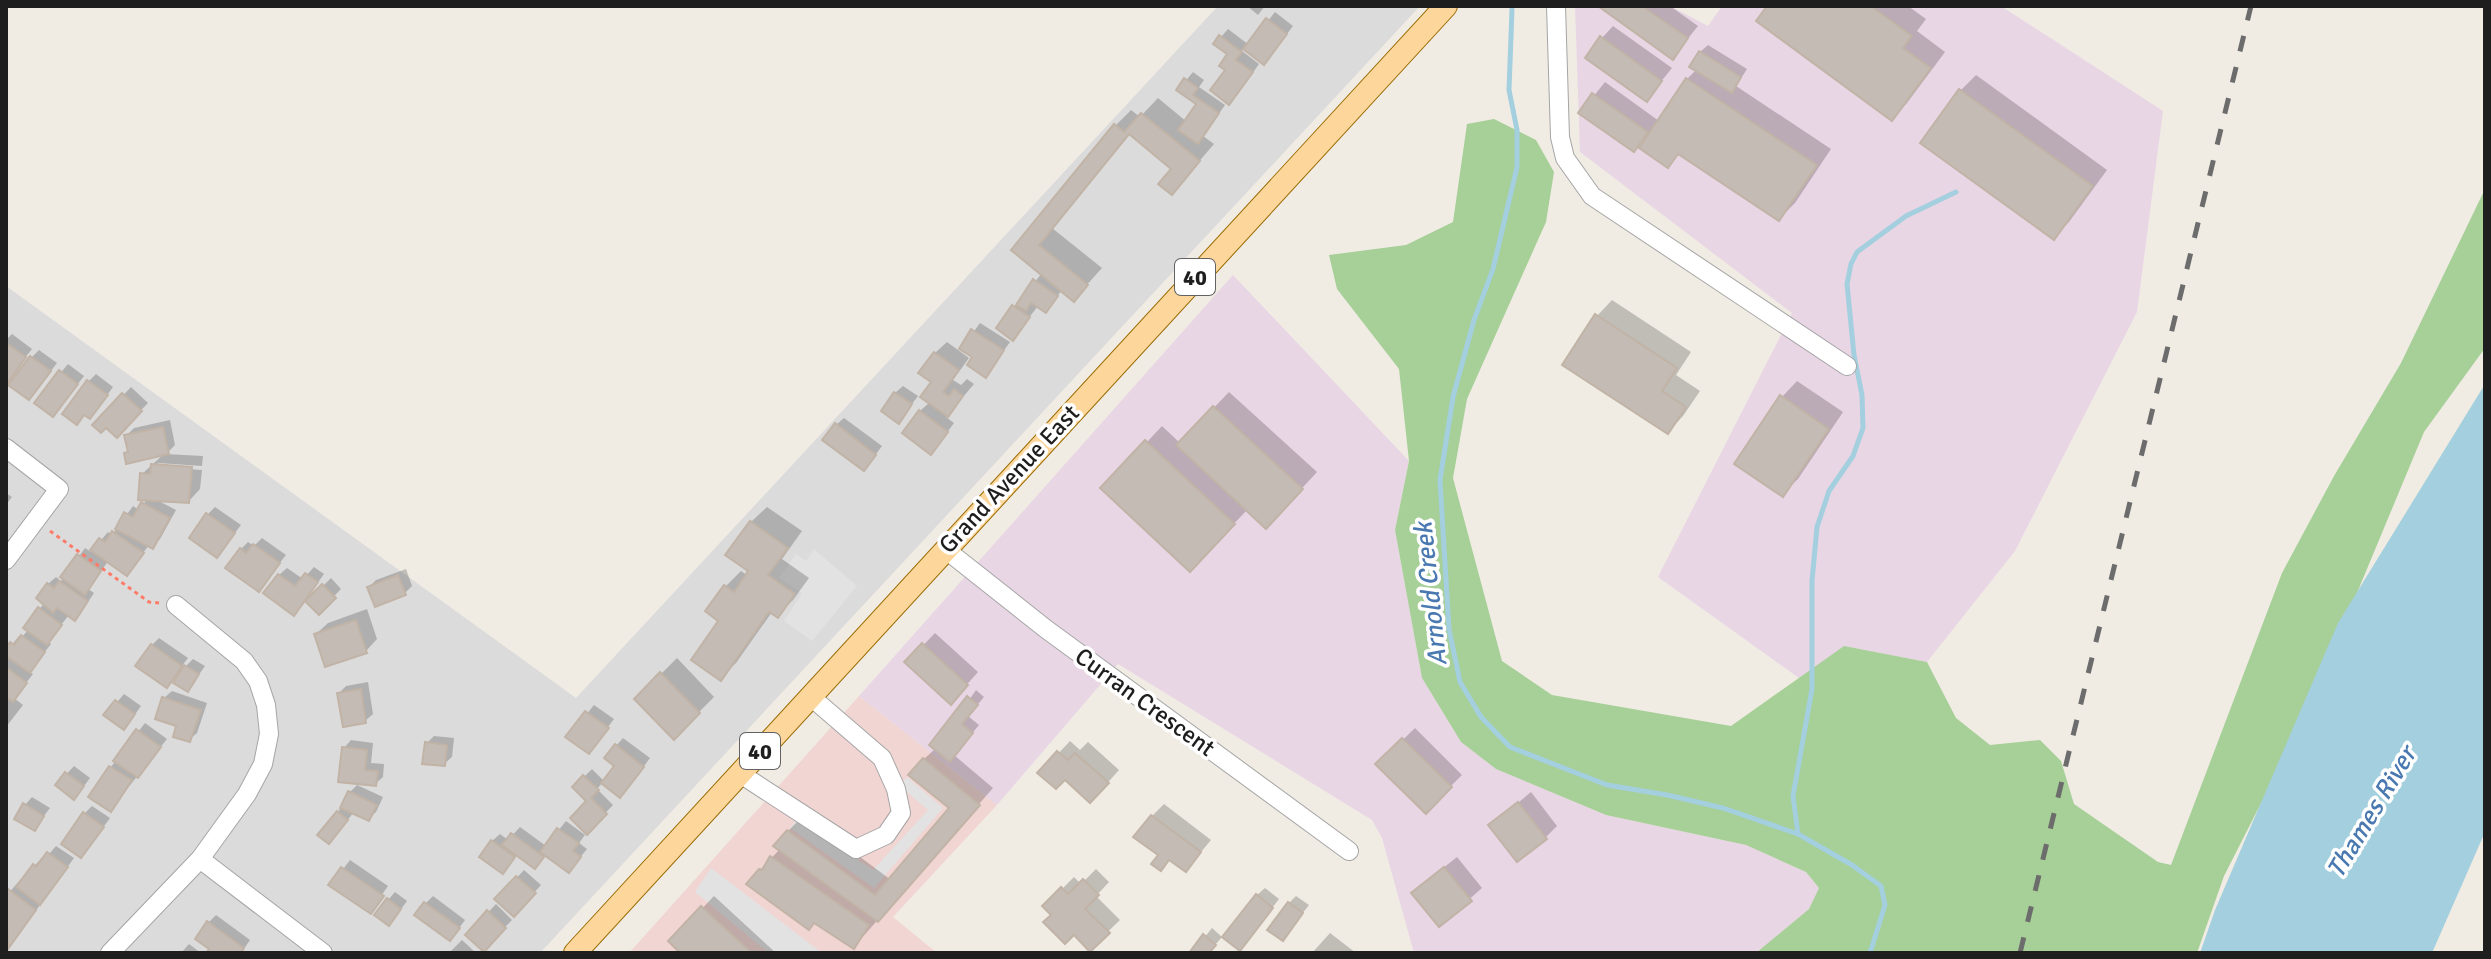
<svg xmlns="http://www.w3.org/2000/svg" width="2491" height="959" font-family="Signika,sans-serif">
  <rect width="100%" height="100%" fill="#f0ece4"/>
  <polygon fill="#dcdbdb" points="1218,6 1420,6 540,953 6,953 6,286 576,698"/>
  <polygon fill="#f1d5d3" points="859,696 997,805 893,917 937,953 629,953"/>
  <g fill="#e9d6e5">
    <polygon points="1575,6 1670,6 1708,26 1722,6 2001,6 2163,111 2137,312 2015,551 1927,662 1854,648 1799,678 1658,577 1792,313 1580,152"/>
    <polygon points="1233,275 1409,461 1395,530 1422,678 1461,742 1496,769 1606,815 1746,845 1806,872 1819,888 1809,909 1756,953 1414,953 1382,838 1372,820 1118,664 997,805 859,696"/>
  </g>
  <polygon fill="#a7cf98" points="1494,119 1536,140 1554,172 1546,222 1467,399 1453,478 1502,661 1552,695 1731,726 1844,646 1927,662 1956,718 1990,745 2040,740 2061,761 2074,804 2158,862 2171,865 2282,573 2334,476 2401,363 2485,189 2485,348 2424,432 2307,713 2224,876 2197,953 1756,953 1809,909 1819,888 1806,872 1746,845 1606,815 1496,769 1461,742 1422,678 1395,530 1409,461 1399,369 1337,289 1329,255 1406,245 1453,222 1467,124"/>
  <g fill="#e2e2e2">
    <polygon points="814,549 857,586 812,641 784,621 802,593 779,578 796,554 806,561"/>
    <polygon points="907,777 943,808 874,888 790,828 797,819 873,870 928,810 900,786"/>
    <polygon points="711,868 822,953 769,953 695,892"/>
  </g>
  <polygon fill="#a4cfde" points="2485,384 2485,832 2432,953 2200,953 2215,910 2338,623"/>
  <g fill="#0003">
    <polygon points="1247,6 1265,6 1258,15"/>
    <polygon points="1601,6 1670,6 1698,26 1673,57"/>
    <polygon points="1769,6 1908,6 1926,19 1917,31 1945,52 1907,103 1892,118"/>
    <polygon points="1275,12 1293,26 1271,55 1244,48 1242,51 1259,64 1237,95 1228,70 1230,54 1215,44 1228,29 1249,45"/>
    <polygon points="1613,26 1672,68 1647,99 1602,38"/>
    <polygon points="1708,45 1747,69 1736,86 1831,149 1795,203 1779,219 1680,153 1668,165 1646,137 1633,150 1581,112 1605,82 1659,121 1687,79 1697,69 1700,52"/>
    <polygon points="1193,72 1204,80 1199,87 1225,105 1203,136 1214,144 1172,193 1174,168 1131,133 1052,228 1102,268 1074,299 1062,290 1046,311 1038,306 1013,338 998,328 1042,273 1014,250 1116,125 1131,110 1140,117 1158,98 1187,122 1199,104 1178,90"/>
    <polygon points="1976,75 2107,170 2069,222 2053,237 1923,142 1961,90"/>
    <polygon points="1612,300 1691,352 1676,375 1700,391 1683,416 1668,432 1597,316"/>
    <polygon points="980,323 1010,342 986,375 975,356 962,348"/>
    <polygon points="12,334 32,349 6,381 6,340"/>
    <polygon points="947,342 969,358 953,380 961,385 967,379 974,384 946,417 954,423 938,445 920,411 930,402 935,353"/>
    <polygon points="39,350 57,363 36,390 32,357"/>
    <polygon points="68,364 84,376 60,407 36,403"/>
    <polygon points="96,374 113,387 97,409 89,381"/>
    <polygon points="1797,381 1843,412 1798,479 1782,494 1782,397"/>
    <polygon points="903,386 918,396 899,421 895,393"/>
    <polygon points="131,387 148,403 117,435 106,425 95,425"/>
    <polygon points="1229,392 1317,472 1281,511 1248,509 1205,554 1147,442 1162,426 1180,443"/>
    <polygon points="844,418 882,446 871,461 836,425"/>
    <polygon points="170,420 175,445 166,454 203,456 202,466 158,463 155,467 202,470 200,489 189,501 155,499 176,510 160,539 153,546 150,544 127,573 109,560 88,589 94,593 82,611 74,618 69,615 48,641 51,644 29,672 33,674 14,698 23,705 6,727 6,652 19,636 21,638 29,629 39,609 45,603 48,584 56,577 61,581 85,548 91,552 108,532 112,535 133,506 139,510 148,498 142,474 165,453 126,453 130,450 126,436 134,428"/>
    <polygon points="6,493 12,497 6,505"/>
    <polygon points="215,507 241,525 217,556 208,514"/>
    <polygon points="767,507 802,531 782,559 809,578 793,600 777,615 772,612 736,663 720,678 721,620 726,586 741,571 748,576 751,571 728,555 751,522"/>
    <polygon points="262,538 286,555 259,589 241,549 248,542 254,546"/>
    <polygon points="314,567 324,574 301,606 279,575 287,568 303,579"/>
    <polygon points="406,569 412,586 405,593 369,587 376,580"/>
    <polygon points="331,578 341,589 319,612 308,601"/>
    <polygon points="367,609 377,639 366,651 316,634 328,623"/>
    <polygon points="935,633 978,672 962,690 907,662"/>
    <polygon points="159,638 188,658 181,667 183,669 193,659 205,666 188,690 183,670 152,645"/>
    <polygon points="677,658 714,697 674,737 636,699"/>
    <polygon points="368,682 373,714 365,721 339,693 346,686"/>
    <polygon points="976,690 984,697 968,716 979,725 954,755 993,788 854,947 760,870 780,849 788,831 804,815 891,880 952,808 924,759 936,748"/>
    <polygon points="172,691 207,703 197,733 189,740 164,698"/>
    <polygon points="124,694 141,706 131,720 106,715"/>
    <polygon points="594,705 614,719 589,752 568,737"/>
    <polygon points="145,723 167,739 111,809 91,797 111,767"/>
    <polygon points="1415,728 1462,775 1426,811 1378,764"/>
    <polygon points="434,736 454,738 452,757 444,764 427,743"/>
    <polygon points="623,738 650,758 628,788 603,782 597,789 613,805 587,832 589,801 574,787 592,769 605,782 617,766 616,746"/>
    <polygon points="351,740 373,743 371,763 384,764 383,777 375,784 344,748"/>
    <polygon points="1070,741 1080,750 1088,742 1119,770 1102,789 1040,773"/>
    <polygon points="74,766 90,778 81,790 57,785"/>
    <polygon points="357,785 383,797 376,812 368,819 354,812 336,834 338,812 350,792"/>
    <polygon points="1531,792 1557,826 1546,837 1491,825"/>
    <polygon points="32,797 50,808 34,829 25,805"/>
    <polygon points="1164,804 1211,840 1186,870 1171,859 1160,869 1161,855 1152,816"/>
    <polygon points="92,806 110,818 88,848 85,813"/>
    <polygon points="566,821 585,835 579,843 587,849 569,871 546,854 542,859 517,854 510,864 492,841 500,834 508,840 520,827 546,846"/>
    <polygon points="56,846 74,858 6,952 6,896 21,879 23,881 34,866 42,858 44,860"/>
    <polygon points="1457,857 1482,888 1440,925 1426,882"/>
    <polygon points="350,860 388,886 374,906 331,885"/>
    <polygon points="1096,869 1109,882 1096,896 1120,920 1090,949 1045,906 1074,877 1081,884"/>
    <polygon points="524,870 541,885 521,907 497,899"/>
    <polygon points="1265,888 1279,899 1247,941 1257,895"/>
    <polygon points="395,892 407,901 396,916 388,900"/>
    <polygon points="433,896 465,920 457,931 426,903"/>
    <polygon points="714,896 776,953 683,953 671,941"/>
    <polygon points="1296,896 1309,905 1283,938 1289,903"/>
    <polygon points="496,904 512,920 484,949 468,934"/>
    <polygon points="216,915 250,940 241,953 209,953 212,949 209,922"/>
    <polygon points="1212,928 1222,937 1208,953 1192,953"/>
    <polygon points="1330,933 1356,953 1312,953"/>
    <polygon points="462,940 476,953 449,953"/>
    <polygon points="189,944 201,953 181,953"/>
  </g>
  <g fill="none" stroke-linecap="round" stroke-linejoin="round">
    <g stroke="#a4cfde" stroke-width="5">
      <polyline points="1512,9 1509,90 1517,130 1517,167 1493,269 1474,320 1453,397 1440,480 1449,629 1460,682 1481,717 1510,747 1607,785 1667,795 1723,808 1798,834 1852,865 1881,886 1885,905 1870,953"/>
      <polyline points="1798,834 1793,796 1812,689 1812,581 1817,527 1829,491 1853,456 1863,428 1862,395 1854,355 1847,284 1851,264 1857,252 1906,216 1956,192"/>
    </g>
  </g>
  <g fill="#c4bcb4" stroke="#c1b3a6" stroke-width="2">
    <polygon points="1598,6 1642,6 1688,38 1673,60"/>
    <polygon points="1767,6 1871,6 1912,36 1903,48 1931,68 1892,121 1756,21"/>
    <polygon points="1266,18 1287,34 1264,65 1243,49"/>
    <polygon points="1219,35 1242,52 1236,60 1253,72 1229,105 1210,90 1225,70 1219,66 1227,54 1213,44"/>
    <polygon points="1600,36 1662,81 1647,102 1585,58"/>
    <polygon points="1699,51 1741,77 1732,93 1689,67"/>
    <polygon points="1184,78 1198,88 1193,95 1219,113 1198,144 1178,130 1196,104 1176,90"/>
    <polygon points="1686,78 1817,165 1779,221 1678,154 1668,168 1639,148"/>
    <polygon points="1959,89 2093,186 2054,240 1920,143"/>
    <polygon points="1592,93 1648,132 1634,152 1578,113"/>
    <polygon points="1141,113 1200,161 1172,195 1158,184 1171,169 1129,134 1039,245 1088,285 1074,302 1011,250 1114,124 1124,132"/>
    <polygon points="1033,279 1058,296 1046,313 1031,303 1026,311 1016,305"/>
    <polygon points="1012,305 1030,317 1013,341 996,328"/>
    <polygon points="1595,314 1677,368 1662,391 1686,407 1668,434 1562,365"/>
    <polygon points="971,329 1004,350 986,378 967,365 972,357 959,349"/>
    <polygon points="6,343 26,357 7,384 6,384"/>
    <polygon points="934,352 959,370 943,392 949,396 954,389 963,396 948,417 920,397 931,382 918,373"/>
    <polygon points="30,356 51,371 29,400 8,385"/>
    <polygon points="59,370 78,384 53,417 34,403"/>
    <polygon points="87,380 108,395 90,419 84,415 77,425 62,414"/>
    <polygon points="894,392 912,404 899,424 881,411"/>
    <polygon points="122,393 142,411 117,438 106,428 101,433 92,425"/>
    <polygon points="1780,395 1829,429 1783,497 1734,464"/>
    <polygon points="1213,406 1303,489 1266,529 1176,445"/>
    <polygon points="919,410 948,432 931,455 902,433"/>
    <polygon points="835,423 876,455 864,471 822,440"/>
    <polygon points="163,427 169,454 126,464 124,453 128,452 124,435"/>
    <polygon points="1145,440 1235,524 1190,572 1100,488"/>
    <polygon points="151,464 192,467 189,503 138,500 140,473 150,474"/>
    <polygon points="141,502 170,518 153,549 115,529 124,512 133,517"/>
    <polygon points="206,513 235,533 217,558 189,538"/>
    <polygon points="750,521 788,548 768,575 795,594 778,618 769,612 721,681 691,660 718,621 705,611 724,585 734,592 748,571 725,555"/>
    <polygon points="112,531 144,553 127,576 90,550 99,538 105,542"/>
    <polygon points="253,544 280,563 259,592 225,568 240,548 246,553"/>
    <polygon points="77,554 101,571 85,595 60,577"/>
    <polygon points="305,573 318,582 294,616 263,593 278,574 295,586"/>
    <polygon points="398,575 406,595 375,607 367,587"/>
    <polygon points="59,581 88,601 75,621 57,608 53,613 36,598 47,583 54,588"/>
    <polygon points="322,584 336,598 319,615 305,601"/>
    <polygon points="38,607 62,625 47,645 23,628"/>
    <polygon points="356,620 367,653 325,667 314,634"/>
    <polygon points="21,635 45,652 30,673 6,656 6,648 10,642 14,645"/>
    <polygon points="922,643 968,685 951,705 904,662"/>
    <polygon points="151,644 182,666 167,688 135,666"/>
    <polygon points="184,665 199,674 188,692 173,683"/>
    <polygon points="6,667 27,683 13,702 6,697"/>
    <polygon points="660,672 700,713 674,740 634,699"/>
    <polygon points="361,689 366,723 343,727 337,693"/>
    <polygon points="967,696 978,705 962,724 973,733 950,762 929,745"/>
    <polygon points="162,697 201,710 190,742 173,737 176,726 155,719"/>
    <polygon points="115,700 135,714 124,730 103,715"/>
    <polygon points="585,711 609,728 589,754 565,737"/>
    <polygon points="136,729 161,747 138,778 113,761"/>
    <polygon points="1402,738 1452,787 1426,814 1375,764"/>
    <polygon points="425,742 447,745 445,766 422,764"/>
    <polygon points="615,744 644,767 620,798 601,783 614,766 604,758"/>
    <polygon points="342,747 367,750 365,770 378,771 376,786 338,782"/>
    <polygon points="1057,751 1068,760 1075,753 1109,783 1090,803 1065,780 1056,789 1037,773"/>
    <polygon points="923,758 980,805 878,922 773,846 787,830 875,895 949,808 908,775"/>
    <polygon points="109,766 132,780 111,812 88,797"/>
    <polygon points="65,772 84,786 74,800 55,785"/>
    <polygon points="583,775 599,790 591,798 607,814 587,835 570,818 586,801 572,787"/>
    <polygon points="348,791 377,805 369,821 340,808"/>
    <polygon points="1518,802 1547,839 1517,862 1488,825"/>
    <polygon points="23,803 44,816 35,831 14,819"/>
    <polygon points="337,811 348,820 329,844 317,835"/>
    <polygon points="83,812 104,827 81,858 61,844"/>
    <polygon points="1151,815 1201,852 1186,872 1169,860 1161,871 1151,864 1158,855 1133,837"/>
    <polygon points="557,828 579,843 573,851 581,857 569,873 540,852"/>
    <polygon points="511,833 544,857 535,869 502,845"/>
    <polygon points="491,840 515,857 503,874 479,857"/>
    <polygon points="47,852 68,867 40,905 16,887 33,864 36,867"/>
    <polygon points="770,856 869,925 854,949 814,923 809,930 746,884 759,869 762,870"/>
    <polygon points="341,867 384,896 371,914 328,885"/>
    <polygon points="1444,867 1472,901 1439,927 1411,893"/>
    <polygon points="516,876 536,893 514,917 494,899"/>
    <polygon points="1083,879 1099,895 1085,909 1110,933 1090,952 1074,935 1065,944 1043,922 1051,915 1042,906 1061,887 1068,894"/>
    <polygon points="8,889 36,910 8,949 6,892"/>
    <polygon points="1256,894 1273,908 1240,951 1222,937"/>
    <polygon points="387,898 401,909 389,926 374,915"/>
    <polygon points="424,902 460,928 450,941 414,915"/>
    <polygon points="1288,902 1303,913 1283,941 1267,930"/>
    <polygon points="701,906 752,953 680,953 668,941"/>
    <polygon points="487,910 506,928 484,952 465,935"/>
    <polygon points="207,921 244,948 241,953 206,953 209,949 195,939"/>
    <polygon points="1203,934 1216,945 1209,953 1189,953"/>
  </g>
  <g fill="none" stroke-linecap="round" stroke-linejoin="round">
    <g stroke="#a5a5a5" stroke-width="20">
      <g id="minor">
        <polyline points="1556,6 1560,137 1565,158 1592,196 1847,366"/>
        <polyline points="6,448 59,489 6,560"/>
        <polyline points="945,549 1046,629 1349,851"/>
        <polyline points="739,773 856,849 886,835 901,813 896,789 882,758 810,696"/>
        <polyline points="200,859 323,953"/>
        <polyline points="110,953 200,859 247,794 263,764 269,734 266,705 258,681 244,661 176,605"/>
      </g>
    </g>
    <g stroke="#996b00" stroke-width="24">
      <polyline id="major" points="575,953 1446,6"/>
    </g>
    <polyline stroke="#fc7c69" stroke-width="3" stroke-dasharray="4 4" stroke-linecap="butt" points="50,531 149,602 159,603"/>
    <use href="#minor" stroke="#fff" stroke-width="18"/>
    <use href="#major" stroke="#fdd69c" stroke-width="22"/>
    <polyline stroke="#6c6c6c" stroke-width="5" stroke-dasharray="16 16" stroke-linecap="butt" points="2020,953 2251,6"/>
  </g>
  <g text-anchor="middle" stroke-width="7" stroke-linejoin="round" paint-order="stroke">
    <g fill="#fff" stroke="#626262" stroke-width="2">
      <rect x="1175" y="259" width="40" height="36" rx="6"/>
      <rect x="740" y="733" width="40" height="36" rx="6"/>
    </g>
    <g font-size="22" font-weight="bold" fill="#1e1e1e">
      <text x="1195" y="285">40</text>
      <text x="760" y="759">40</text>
    </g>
    <g font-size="24" fill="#1e1e1e" stroke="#fff">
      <text transform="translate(1009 479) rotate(-47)" y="8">Grand Avenue East</text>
      <text transform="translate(1145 702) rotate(36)" y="8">Curran Crescent</text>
    </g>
    <g font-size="26" font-style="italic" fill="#4979b0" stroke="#fff">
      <text transform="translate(1430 594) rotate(-96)" y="9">Arnold Creek</text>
      <text transform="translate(2371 812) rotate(-59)" y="9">Thames River</text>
    </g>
  </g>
  <rect width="2491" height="959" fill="none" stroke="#1e1e1e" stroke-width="16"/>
</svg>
